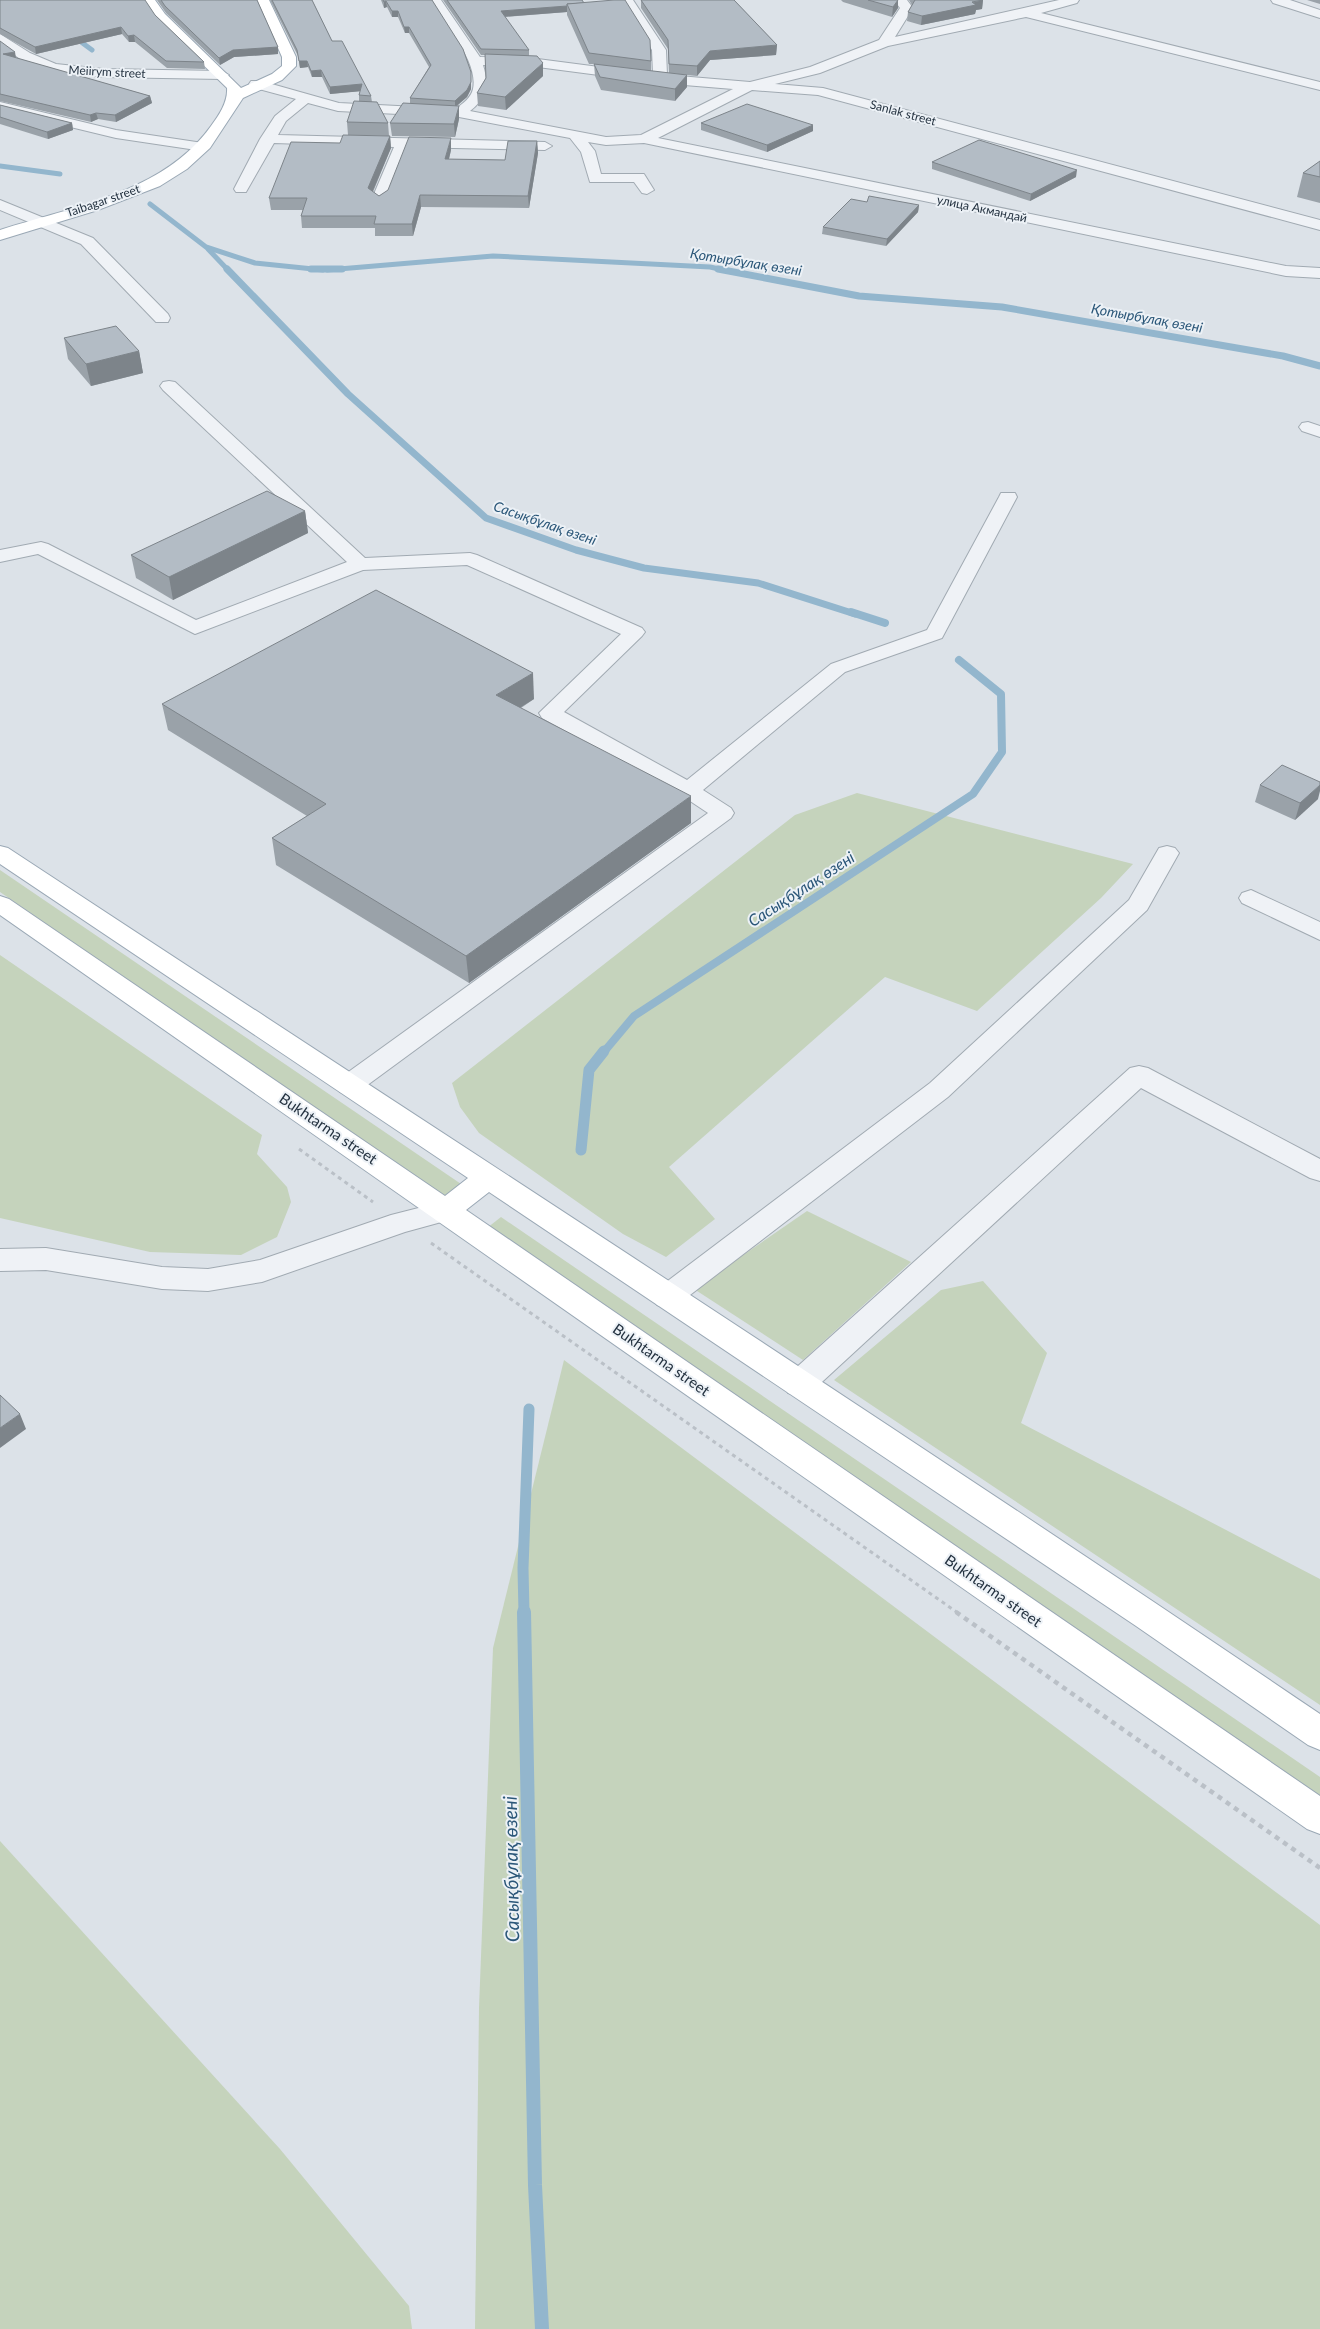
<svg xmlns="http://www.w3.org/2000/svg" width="1320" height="2329" font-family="Lato,sans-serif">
  <rect width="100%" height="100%" fill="#dce2e8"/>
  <g fill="#c5d3bc">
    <polygon points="857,793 1133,864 1101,898 977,1011 885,977 669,1167 715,1219 666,1257 623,1234 479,1133 460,1107 452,1083 795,815"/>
    <polygon points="0,870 464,1186 444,1199 0,892"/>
    <polygon points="0,955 262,1135 257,1154 287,1187 291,1202 277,1237 241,1255 150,1252 0,1218"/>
    <polygon points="807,1211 911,1262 803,1360 694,1289"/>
    <polygon points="501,1217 1320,1777 1320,1805 487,1228"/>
    <polygon points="983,1281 1047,1353 1021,1423 1320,1579 1320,1705 834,1380 941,1290"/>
    <polygon points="564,1360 1320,1925 1320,2329 475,2329 479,2008 493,1648"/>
    <polygon points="0,1841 280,2149 409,2306 412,2329 0,2329"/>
  </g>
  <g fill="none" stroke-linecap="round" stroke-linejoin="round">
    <g stroke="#93b6cd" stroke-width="5">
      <polyline points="73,36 92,50"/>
      <polyline points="0,166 60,174"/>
      <polyline points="150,204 206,247 255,263 323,270"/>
      <polyline points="208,249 228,270"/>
      <polyline points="327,270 493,256 710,267 724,270"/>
    </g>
    <g stroke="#93b6cd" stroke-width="7">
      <polyline points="227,269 348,394 486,518 576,550 644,568 758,583 855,614"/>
      <polyline points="311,269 342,269"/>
      <polyline points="718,269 859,296 1002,307 1283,356 1320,366"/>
    </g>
    <g stroke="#93b6cd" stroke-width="8">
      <polyline points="851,612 885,623"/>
      <polyline points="603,1053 634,1016 973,794 1002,752 1001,694 959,660"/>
    </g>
    <g stroke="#93b6cd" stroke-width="11">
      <polyline points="581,1150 589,1070 604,1051"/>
      <polyline points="524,1613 523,1568 529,1409"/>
    </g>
    <polyline stroke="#93b6cd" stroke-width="14" points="524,1612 535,2185 542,2329"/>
    <g stroke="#a1aab2" stroke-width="2">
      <g id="minor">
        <path d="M429 0H441L480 57 530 58 653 74 652 50 621 0H633L666 50 667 75 750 82 810 67 879 40 900 8 894 0H907L913 8 895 37 1059 0H1079L1077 3 1041 13 1320 82V90L1026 17 888 46 820 73 775 84 823 88 1320 220V230L818 95 752 90 658 138 1286 266 1320 268V278L1286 276 644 143 606 145 588 142 595 151 601 174H644L654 190 647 194 642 193 634 182H590L581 152 570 138 459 117 338 111 308 103 286 121 278 135 545 142 552 146 545 150 409 147 387 201 379 206 371 201 394 147 274 143 246 192H236L234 189 260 139 275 116 296 99 251 87 249 84 251 81H261L339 103 456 109C463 103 471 98 473 89 479 60 443 23 429 0ZM483 65 530 66 660 83 733 89 641 135 606 137 470 111C487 98 489 84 483 65Z"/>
        <polygon points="1271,0 1290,0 1320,10 1320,18 1273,3"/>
        <polygon points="0,34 30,53 56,64 103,69 222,71 229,75 222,79 103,77 54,72 20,59 0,44"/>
        <polygon points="0,102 116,130 203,143 210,147 203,151 116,138 0,110"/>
        <polygon points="0,200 93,238 168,314 170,318 168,322 156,322 81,244 0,210"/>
        <polygon points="169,381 175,382 365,558 470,553 477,555 642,628 645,632 642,636 564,712 687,780 831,664 927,630 999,497 1001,493 1015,493 1017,497 942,638 845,672 703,790 731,808 734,813 731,818 358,1092 349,1094 340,1092 336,1085 340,1078 708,813 681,795 542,718 539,713 621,634 467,565 363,570 195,634 38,554 0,562 0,550 41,542 48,544 196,620 347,562 163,390 160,386 163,382"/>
        <polygon points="1308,422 1320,426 1320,437 1302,431 1299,427 1302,423"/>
        <polygon points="1167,846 1175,848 1179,853 1147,910 948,1097 677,1305 667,1308 657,1305 652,1297 657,1289 930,1083 1129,900 1159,848"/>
        <polygon points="1251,890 1320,922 1320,940 1242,903 1239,898 1242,893"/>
        <polygon points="1139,1066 1148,1068 1320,1159 1320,1181 1310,1178 1141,1088 810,1393 799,1396 788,1393 784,1384 788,1375 1130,1068"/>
        <polygon points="446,1201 456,1204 460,1211 456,1218 405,1232 262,1282 208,1291 162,1289 46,1270 0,1271 0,1249 46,1248 162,1267 208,1269 260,1260 391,1215"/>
      </g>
    </g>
    <g stroke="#9aa8b5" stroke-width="2">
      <g id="major">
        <path d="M143 0H155L165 14 241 88 272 74 282 66V57L257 0H269L296 57V66L282 80 243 98 210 148 187 169 160 186 98 210 0 240V230C74 206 163 193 211 126 219 115 228 102 227 88L157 20Z"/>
        <path d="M0 846 8 848C446 1136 886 1420 1320 1714V1750L1308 1745 1136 1626 489 1192 466 1210 1320 1796V1834L1307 1829 0 915V896L9 899 445 1196 468 1178 0 864Z"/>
      </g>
    </g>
    <g stroke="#bac0c7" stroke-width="3" stroke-dasharray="4 4" stroke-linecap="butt">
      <polyline points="299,1149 373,1202"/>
      <polyline points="431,1243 958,1613"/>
    </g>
    <polyline stroke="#bac0c7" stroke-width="4.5" stroke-dasharray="5 5" stroke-linecap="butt" points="956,1612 1320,1868"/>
    <use href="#minor" fill="#eff2f6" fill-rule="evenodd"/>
    <use href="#major" fill="#fff" fill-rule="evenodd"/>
  </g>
  <g fill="#9aa2a9">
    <polygon points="0,0 155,15 204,62 205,69 167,68 135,42 129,42 122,34 36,54 0,34"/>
    <polygon points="157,0 257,0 278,47 278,54 234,57 220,65 166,13"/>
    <polygon points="270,0 312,0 332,41 371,96 372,102 388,123 389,136 348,135 347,122 359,101 359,95 360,91 330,94 322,77 312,77 308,67 300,68 298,56"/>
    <polygon points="381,0 432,0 471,72 471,89 467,97 457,106 459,106 459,119 455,137 392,136 390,123 410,104 410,98 429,67 409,33 405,33 398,17 392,17 387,7 384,8"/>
    <polygon points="443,0 582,0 584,3 651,61 651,71 669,73 668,49 641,8 641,0 734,0 777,45 776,55 710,60 697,76 687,75 687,87 675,101 601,90 595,76 594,64 589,64 567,15 567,12 505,17 529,50 529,56 543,76 506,110 478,106 477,93 486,78 485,55 481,55"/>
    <polygon points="841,0 898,0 898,8 892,17 843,2"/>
    <polygon points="909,0 983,0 982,9 976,10 975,14 921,25 907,21 908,12 912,5"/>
    <polygon points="1307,0 1320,0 1320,4"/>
    <polygon points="0,41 16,58 150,96 152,103 116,122 98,119 91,122 0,101"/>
    <polygon points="0,105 72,123 73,130 48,139 0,124"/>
    <polygon points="701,123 813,131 767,152 701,130"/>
    <polygon points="390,136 391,148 373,192 379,196 451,150 449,159 505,160 537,141 538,153 529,208 421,207 413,236 375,236 375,228 302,228 301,216 303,210 271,210 269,198 340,143"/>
    <polygon points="1320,161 1320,203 1297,197 1303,173"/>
    <polygon points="932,162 1076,177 1030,201 932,169"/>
    <polygon points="919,205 918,212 886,246 822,234 823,227"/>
    <polygon points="64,338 139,351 143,373 91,386 68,359"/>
    <polygon points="305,511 308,533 173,600 136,578 131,555"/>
    <polygon points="534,699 521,708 691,823 469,983 276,865 272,838 307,816 168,730 162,704"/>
    <polygon points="1260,785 1318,799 1295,820 1255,802"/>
  </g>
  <g fill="#7d848a">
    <polygon points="898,0 898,8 892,17 893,7"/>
    <polygon points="983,0 982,9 976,10 975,14 921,25 922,16"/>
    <polygon points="386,1 387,7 384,8 384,2"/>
    <polygon points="567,6 567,12 501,17 501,11"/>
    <rect x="392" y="11" width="6" height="6"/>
    <polygon points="121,27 122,34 36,54 35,47"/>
    <polygon points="404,27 409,27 409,33 405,33"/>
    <polygon points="134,35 135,42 129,42 128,36"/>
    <polygon points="777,45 776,55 710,60 697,76 697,66 710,51"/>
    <polygon points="278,47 278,54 234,57 220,65 219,58 233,50"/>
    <polygon points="15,52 16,58 3,54"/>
    <polygon points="299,61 307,61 308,67 300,68"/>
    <polygon points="543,63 543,76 506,110 505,97"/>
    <polygon points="321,70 322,77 312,77 311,71"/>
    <polygon points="471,72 471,89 467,97 455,107 455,101"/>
    <polygon points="687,75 687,87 675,101 675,89"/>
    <polygon points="362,84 363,91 330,94 330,87"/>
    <polygon points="150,96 152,103 116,122 115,115"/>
    <polygon points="459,106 459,119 455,137 454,124"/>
    <polygon points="96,113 98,119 91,122 90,115"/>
    <polygon points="72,123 73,130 48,139 47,132"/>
    <polygon points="813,125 813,131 767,152 767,145"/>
    <polygon points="390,136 391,148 369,200 368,188"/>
    <polygon points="451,138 451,150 446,171 445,159"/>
    <polygon points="537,141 538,153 529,208 528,196"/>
    <polygon points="1077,170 1076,177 1030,201 1031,194"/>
    <polygon points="420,195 421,207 413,236 412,224"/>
    <polygon points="919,205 918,212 886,246 887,239"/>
    <polygon points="139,351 143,373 91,386 86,364"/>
    <polygon points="305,511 308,533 173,600 169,577"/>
    <polygon points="533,673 534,699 498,721 496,695"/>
    <polygon points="1320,785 1320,791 1318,799 1295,820 1300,803"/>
    <polygon points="691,796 691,823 469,983 466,956"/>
    <polygon points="20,1414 26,1429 0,1448 0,1428"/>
  </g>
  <g fill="#b3bcc5" stroke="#7d848a">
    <polygon points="0,0 145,0 155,15 204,62 166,61 134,35 128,36 121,27 35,47 0,28"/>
    <polygon points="161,0 257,0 278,47 233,50 219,58 165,6"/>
    <polygon points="272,0 312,0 332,41 342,41 371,96 359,95 362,84 330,87 321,70 311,71 307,61 299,61 297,50"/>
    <polygon points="383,0 432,0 463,49 471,72 471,82 467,90 455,101 410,98 431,65 409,27 404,27 398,11 392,11 386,1 384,2"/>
    <polygon points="447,0 582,0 584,3 567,4 567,6 501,11 529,50 481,49"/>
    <polygon points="614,0 625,0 650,40 651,61 589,53 567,4"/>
    <polygon points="641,0 734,0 777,45 710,51 697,66 669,64 668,40"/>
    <polygon points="868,0 898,0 893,7"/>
    <polygon points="915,0 983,0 972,2 976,5 922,16 908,12"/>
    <polygon points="0,41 15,52 3,54 150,96 115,115 96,113 90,115 0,94"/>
    <polygon points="485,54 537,56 543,63 505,97 477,93 486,78"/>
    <polygon points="594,64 687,75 675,89 600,77"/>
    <polygon points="354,101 377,102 388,123 347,122"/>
    <polygon points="403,103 459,106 454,124 390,123"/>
    <polygon points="747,104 813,125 767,145 701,123"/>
    <polygon points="0,105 72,123 47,132 0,117"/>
    <polygon points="343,135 390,136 368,188 379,196 388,190 409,137 451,138 445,159 505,160 508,141 537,141 528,196 420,195 412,224 374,224 376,216 301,216 307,198 269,198 291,142 340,143"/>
    <polygon points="979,140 1077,170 1031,194 932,162"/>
    <polygon points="1320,161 1320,177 1303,173"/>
    <polygon points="869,196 919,205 887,239 823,227 851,199 867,202"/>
    <polygon points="116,326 139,351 86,364 64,338"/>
    <polygon points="267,491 305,511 169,577 131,555"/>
    <polygon points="376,590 533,673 496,695 691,796 466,956 272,838 326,804 162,704"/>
    <polygon points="1282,765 1320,782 1320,785 1300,803 1260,785"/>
    <polygon points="0,1395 20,1414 0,1428"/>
  </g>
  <g text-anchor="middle" stroke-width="4" stroke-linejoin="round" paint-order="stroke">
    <g font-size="12" fill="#243240" stroke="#ecf1f6">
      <text transform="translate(107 72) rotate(3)" y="4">Meiirym street</text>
      <text transform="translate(903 113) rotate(15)" y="4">Sanlak street</text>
      <text transform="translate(103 201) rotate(-19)" y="4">Taibagar street</text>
      <text transform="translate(982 209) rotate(12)" y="4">улица Акмандай</text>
    </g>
    <g font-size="14" font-style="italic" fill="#2a5678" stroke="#ecf1f6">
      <text transform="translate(746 262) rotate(9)" y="5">Қотырбұлақ өзені</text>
      <text transform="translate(1147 318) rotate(10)" y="5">Қотырбұлақ өзені</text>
      <text transform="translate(545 523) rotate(19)" y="5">Сасықбұлақ өзені</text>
    </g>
    <g font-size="15" fill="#243240" stroke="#ecf1f6">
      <text transform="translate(328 1129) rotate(34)" y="5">Bukhtarma street</text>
      <text transform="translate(661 1360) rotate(35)" y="5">Bukhtarma street</text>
      <text transform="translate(993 1591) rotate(35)" y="5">Bukhtarma street</text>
    </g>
    <g font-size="16" font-style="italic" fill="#2a5678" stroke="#ecf1f6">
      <text transform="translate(801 889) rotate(-33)" y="6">Сасықбұлақ өзені</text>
    </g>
    <g font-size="19" font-style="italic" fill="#2a5678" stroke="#ecf1f6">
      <text transform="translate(511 1869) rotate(-91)" y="7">Сасықбұлақ өзені</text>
    </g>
  </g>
</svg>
